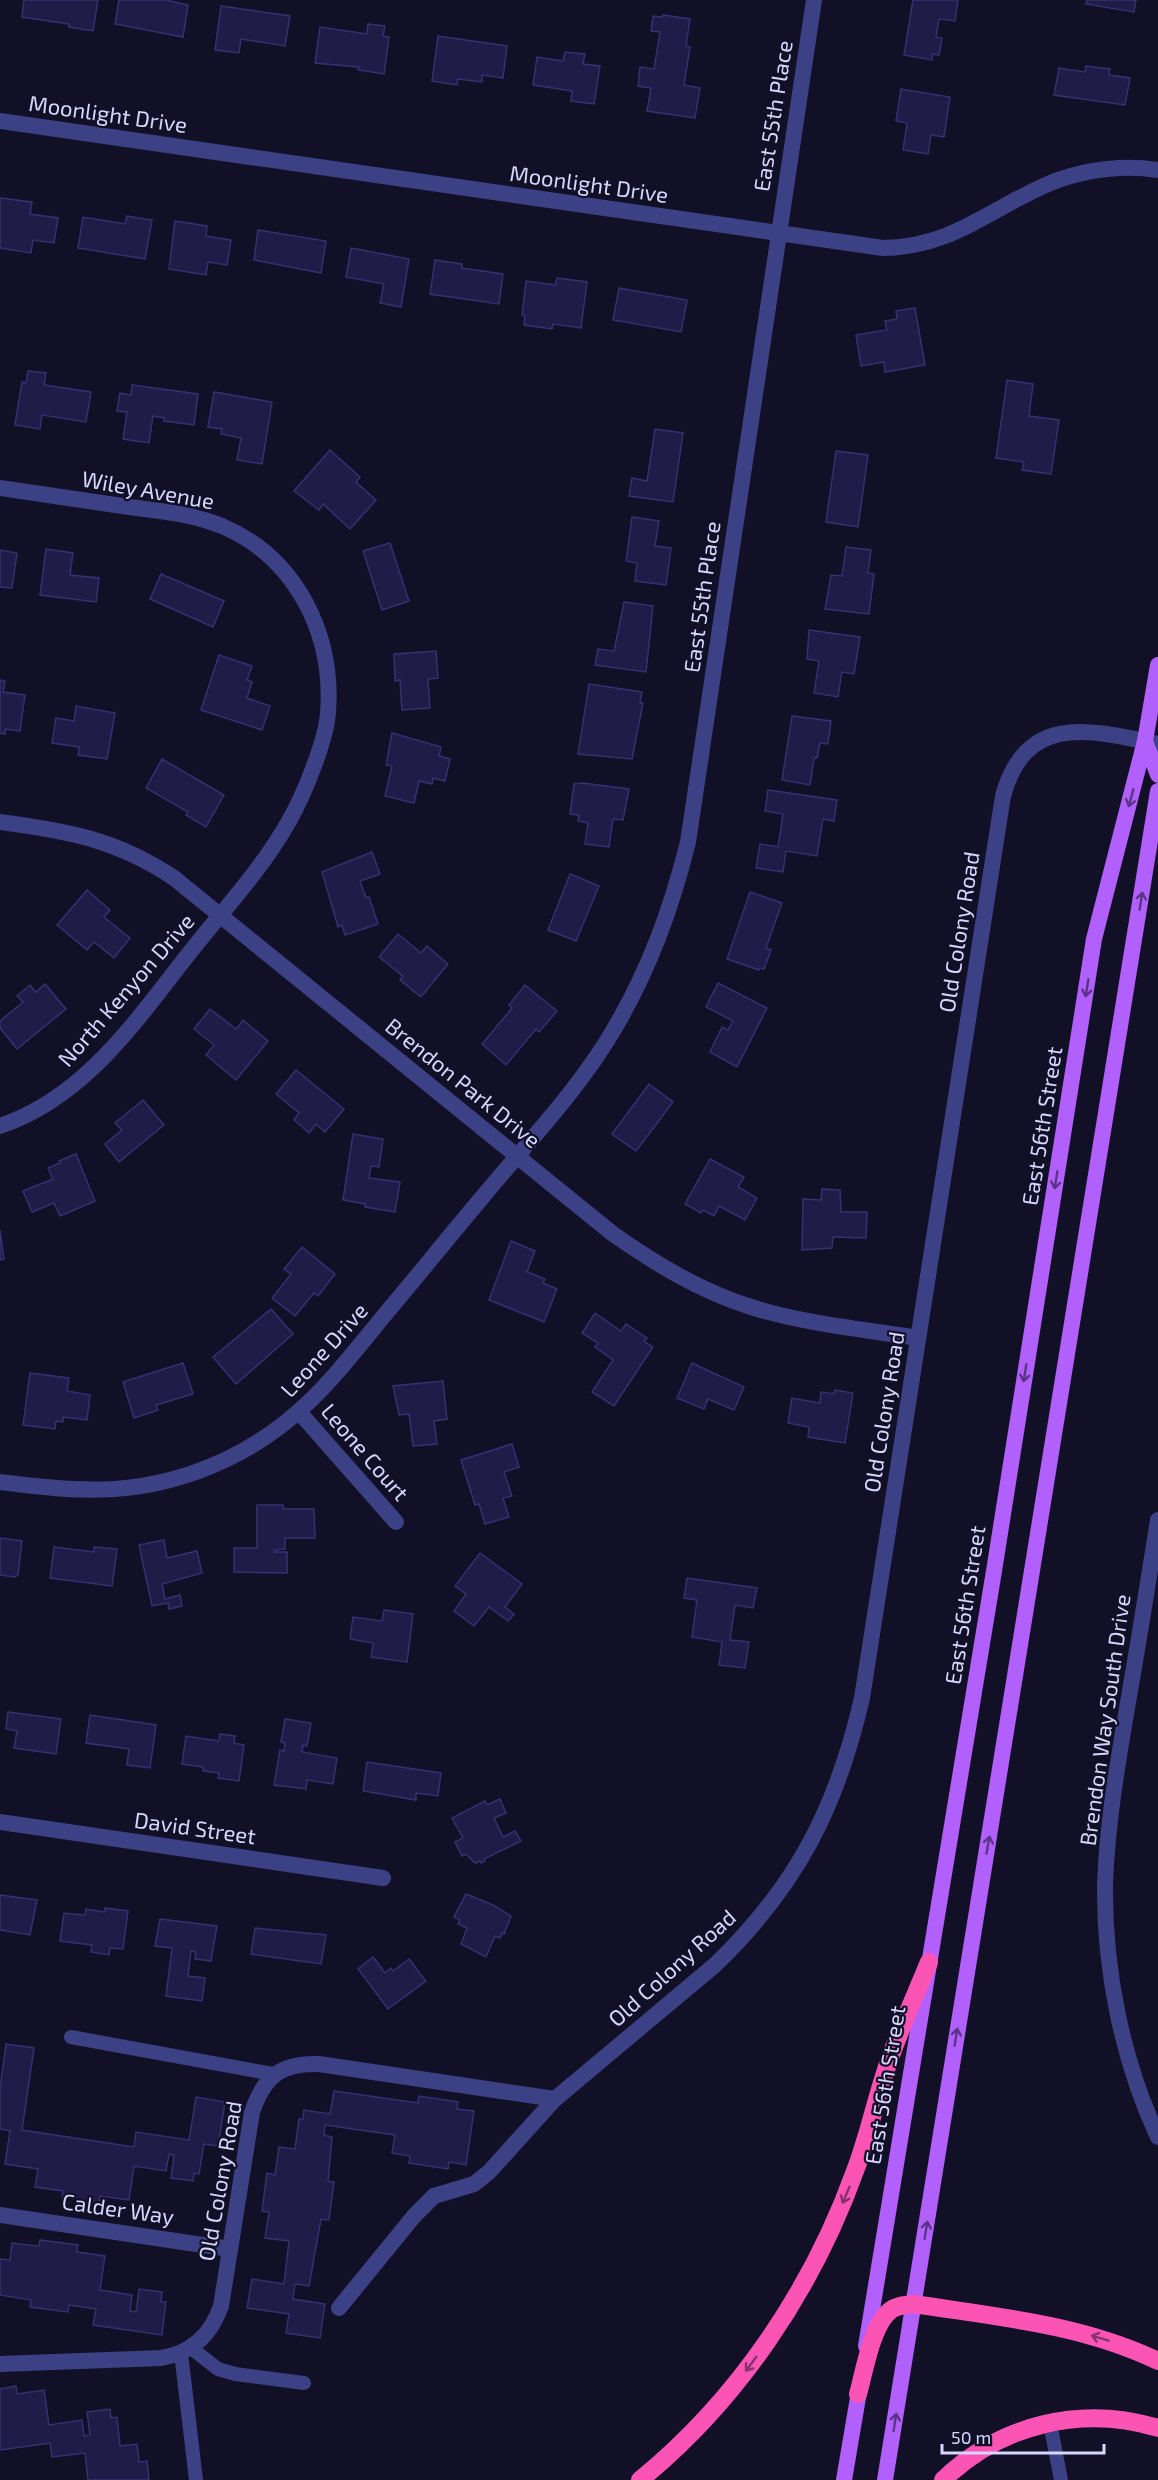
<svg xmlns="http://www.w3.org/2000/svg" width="1158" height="2480" font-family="'Exo 2',sans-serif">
  <rect width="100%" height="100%" fill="#121026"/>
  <g fill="#211c47" stroke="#362f72" stroke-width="1.5">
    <polygon points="24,0 98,0 93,31 69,27 69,24 22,17"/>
    <polygon points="119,0 166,0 188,5 183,37 115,24"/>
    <polygon points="913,0 958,0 955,21 939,19 936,37 942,38 939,55 933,54 932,60 904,55"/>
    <polygon points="1087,0 1136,0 1134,12 1086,4"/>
    <polygon points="221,6 290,16 285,46 241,39 239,53 215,50"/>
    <polygon points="663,15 690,19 686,46 690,47 684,85 700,88 695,118 647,111 651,88 638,86 640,67 654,69 660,32 651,31 653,16 662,17"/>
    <polygon points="368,24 385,26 383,36 389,37 384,74 358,70 359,67 315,63 320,27 367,34"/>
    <polygon points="438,36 507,46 503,78 482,75 482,82 458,79 457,85 432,81"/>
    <polygon points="565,52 585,54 583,64 600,66 594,104 571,101 572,91 533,85 537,57 563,61"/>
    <polygon points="1086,66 1110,69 1109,75 1130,78 1125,105 1054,95 1059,68 1085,72"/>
    <polygon points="901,89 950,97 944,137 931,135 928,154 903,150 907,123 896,121"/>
    <polygon points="0,198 32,202 30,214 58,218 54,243 33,240 31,253 0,248"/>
    <polygon points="127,216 152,220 145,259 78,248 83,217 125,224"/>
    <polygon points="175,221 207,226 206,236 231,240 227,265 208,262 206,275 169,269"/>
    <polygon points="258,230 326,241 321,273 254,260"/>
    <polygon points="351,248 409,259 401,307 380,303 384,284 346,277"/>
    <polygon points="435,260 462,264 462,268 503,274 499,304 430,294"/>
    <polygon points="557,278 587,282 581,328 553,324 552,329 524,325 525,315 522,315 526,281 555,285"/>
    <polygon points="619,288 687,300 681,332 613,320"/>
    <polygon points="915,308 925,365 885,372 884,362 861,366 856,335 887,330 885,321 897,319 896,311"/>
    <polygon points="28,371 46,373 44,385 91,392 86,422 42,415 40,429 15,425 22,382 26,383"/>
    <polygon points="1007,380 1033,384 1029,416 1059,420 1051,474 1022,470 1024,462 996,458"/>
    <polygon points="132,385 198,394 194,425 164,421 164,418 153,416 149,443 123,439 127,412 117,411 120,393 131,395"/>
    <polygon points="214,392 272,402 262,464 237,460 241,438 221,434 222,429 208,427"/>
    <polygon points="655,429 683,433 673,502 629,496 632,478 647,481"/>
    <polygon points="330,450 360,477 356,482 376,500 350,529 323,504 319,510 294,491"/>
    <polygon points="836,451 868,455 858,527 826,522"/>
    <polygon points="632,517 659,521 655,546 671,548 666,585 635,581 637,563 626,561"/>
    <polygon points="390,543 409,601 382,610 363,551"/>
    <polygon points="846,547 871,550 868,573 874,574 869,614 825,609 831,575 842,576"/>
    <polygon points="46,549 73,553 70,575 99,578 96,602 40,595"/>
    <polygon points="0,550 17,553 12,588 0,587"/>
    <polygon points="161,574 224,601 213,627 150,599"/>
    <polygon points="624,602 653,606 646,672 595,665 598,649 614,651"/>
    <polygon points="809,630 860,637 854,674 842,672 838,697 814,693 819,661 807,659"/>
    <polygon points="436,651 438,678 428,679 430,708 402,710 400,680 395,681 394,654"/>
    <polygon points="219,655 252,666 247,680 252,682 247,698 270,706 262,730 201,710"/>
    <polygon points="0,680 5,681 3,692 25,695 20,731 5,729 5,734 0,733"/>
    <polygon points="589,684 642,692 640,703 643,703 632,759 578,754"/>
    <polygon points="76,706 115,713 107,759 78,755 79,747 52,743 56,718 74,721"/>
    <polygon points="792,716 831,721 828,744 820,743 817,758 814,758 810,785 782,780"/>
    <polygon points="392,733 441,747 439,756 450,759 445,781 433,778 432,784 419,781 414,803 385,796 392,766 386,765"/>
    <polygon points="162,759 224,795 206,827 186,815 188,812 146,788"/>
    <polygon points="583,783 629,789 623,820 613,819 609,847 585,844 588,823 578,821 579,815 570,814 574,784"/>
    <polygon points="768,790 837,800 834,821 823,819 817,856 786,851 783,872 756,868 760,844 778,847 783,814 765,811"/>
    <polygon points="372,852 380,874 360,881 366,898 369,897 378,924 345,935 342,925 338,927 322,872"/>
    <polygon points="570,874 599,886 576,941 548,930"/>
    <polygon points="87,890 110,910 104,917 130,938 114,958 94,942 87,950 57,925"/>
    <polygon points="750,892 782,903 766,948 771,950 764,969 760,968 759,970 727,959"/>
    <polygon points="398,934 421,953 427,946 448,964 421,997 400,980 403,976 379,957"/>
    <polygon points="718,983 767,1008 737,1067 710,1052 722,1027 728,1030 733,1021 706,1007"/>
    <polygon points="45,984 66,1009 17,1049 0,1028 0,1021 23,1002 17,996 30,985 36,992"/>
    <polygon points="525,985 557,1011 539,1032 536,1029 506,1065 482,1044 512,1008 509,1005"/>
    <polygon points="210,1009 236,1029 243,1020 268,1041 236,1080 206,1055 214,1045 194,1029"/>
    <polygon points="296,1070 344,1109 325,1132 316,1124 309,1133 294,1120 299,1113 276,1094"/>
    <polygon points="649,1084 673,1102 636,1151 612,1134"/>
    <polygon points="143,1100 164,1125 119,1162 105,1144 122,1130 115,1123"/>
    <polygon points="353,1134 383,1139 379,1167 371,1166 369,1178 400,1182 395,1212 365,1207 365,1204 343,1200"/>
    <polygon points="76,1154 95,1201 60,1216 54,1203 32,1212 23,1191 53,1179 48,1168 60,1163 59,1161"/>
    <polygon points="710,1159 744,1177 738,1187 757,1198 745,1220 719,1206 714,1216 703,1210 701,1213 685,1204"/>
    <polygon points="822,1189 840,1190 841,1212 867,1212 866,1238 833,1237 832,1248 802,1250 803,1199 821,1200"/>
    <polygon points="0,1230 4,1259 0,1260"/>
    <polygon points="511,1241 535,1251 527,1272 545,1279 543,1283 557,1289 544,1322 489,1300"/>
    <polygon points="302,1247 335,1274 318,1296 314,1293 295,1316 272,1298 291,1274 284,1269"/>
    <polygon points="271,1309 293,1334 236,1384 213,1357"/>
    <polygon points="595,1313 621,1331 626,1324 647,1338 644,1341 653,1347 614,1406 592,1392 613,1360 595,1347 598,1343 582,1333"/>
    <polygon points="183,1363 193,1394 156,1405 158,1410 134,1418 123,1382"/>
    <polygon points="692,1363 744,1387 734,1410 708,1399 704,1409 677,1398"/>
    <polygon points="30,1373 69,1378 67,1391 90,1395 87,1420 63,1417 63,1422 56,1421 55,1429 23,1425"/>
    <polygon points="443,1381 447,1419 434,1421 437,1444 413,1446 409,1414 399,1415 393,1386"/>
    <polygon points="835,1390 853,1393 845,1443 808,1437 809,1427 788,1423 792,1398 820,1403 821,1392 834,1394"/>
    <polygon points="512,1444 519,1467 504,1472 512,1496 503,1498 509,1517 485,1524 479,1504 475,1505 461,1460"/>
    <polygon points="257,1505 283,1505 283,1509 314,1509 315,1538 285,1538 285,1549 274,1550 274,1552 287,1552 287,1573 234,1572 234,1548 257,1548"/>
    <polygon points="0,1538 22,1541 18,1575 15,1577 0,1575"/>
    <polygon points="164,1540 167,1558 197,1551 202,1573 162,1584 165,1599 180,1595 182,1606 169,1609 168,1603 152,1606 139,1545"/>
    <polygon points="54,1547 94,1552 94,1547 117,1549 112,1586 50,1578"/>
    <polygon points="480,1553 522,1584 505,1607 514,1614 508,1621 489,1607 474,1626 454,1611 466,1594 455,1586"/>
    <polygon points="687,1578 757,1588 753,1608 735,1605 730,1640 749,1642 745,1668 719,1665 722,1642 692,1637 697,1600 684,1598"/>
    <polygon points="384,1610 413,1614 407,1662 371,1657 373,1643 350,1639 353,1617 382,1621"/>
    <polygon points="8,1712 61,1719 56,1754 14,1748 17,1731 6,1729"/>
    <polygon points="90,1715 156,1725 150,1768 127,1765 129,1749 86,1743"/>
    <polygon points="285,1719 311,1723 307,1746 303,1745 302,1752 337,1758 333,1784 307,1780 306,1789 274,1785 280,1750 284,1751 285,1743 281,1742"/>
    <polygon points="220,1734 235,1736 234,1743 244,1745 239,1781 218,1778 219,1773 203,1771 203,1767 182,1764 186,1736 219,1741"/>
    <polygon points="367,1762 441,1773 438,1796 416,1793 416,1800 363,1791"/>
    <polygon points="500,1799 506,1813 494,1818 503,1837 515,1831 521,1841 484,1859 485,1861 481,1863 480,1861 475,1863 466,1854 462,1856 455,1842 463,1838 452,1818 485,1801 487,1805"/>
    <polygon points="466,1894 493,1905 511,1916 504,1934 502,1933 500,1938 495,1936 486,1957 461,1944 467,1928 458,1924 460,1920 454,1917"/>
    <polygon points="0,1895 37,1900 30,1935 0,1930"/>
    <polygon points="105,1908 128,1911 123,1949 110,1948 109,1955 91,1952 92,1945 60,1941 64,1913 85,1915 86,1909 105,1912"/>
    <polygon points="160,1919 217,1926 211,1961 195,1959 196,1952 191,1951 188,1976 205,1978 202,2001 166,1996 172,1948 155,1946"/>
    <polygon points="255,1928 326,1935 321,1964 251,1954"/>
    <polygon points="373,1957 385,1973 391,1968 393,1971 409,1959 426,1981 388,2009 358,1969"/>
    <polygon points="6,2044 34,2048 22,2130 134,2147 136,2132 189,2140 196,2097 225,2102 218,2146 204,2144 199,2174 194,2173 193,2181 171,2178 174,2155 169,2154 166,2171 134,2166 129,2200 100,2196 99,2203 62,2197 63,2191 35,2187 38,2169 5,2164 10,2131 0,2129 0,2088"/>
    <polygon points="334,2091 418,2103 419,2096 458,2102 457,2109 474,2111 466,2165 449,2162 448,2169 409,2163 410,2156 392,2153 395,2135 325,2125 324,2135 332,2137 328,2181 334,2182 329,2220 321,2219 309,2286 295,2284 293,2299 325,2304 320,2338 286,2333 289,2314 247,2308 252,2279 284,2284 289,2241 265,2238 269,2212 262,2211 267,2173 275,2175 279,2147 295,2149 299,2119 303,2119 304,2110 330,2114"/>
    <polygon points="40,2240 78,2245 77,2252 105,2256 100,2290 132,2295 130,2311 136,2312 139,2289 162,2292 161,2302 166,2302 162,2335 93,2325 96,2309 69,2305 68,2312 30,2307 31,2300 0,2295 0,2259 10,2260 12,2243 39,2246"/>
    <polygon points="16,2386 17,2394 44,2390 49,2425 82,2420 84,2436 90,2435 87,2412 110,2409 111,2418 117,2417 120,2446 137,2444 139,2462 147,2461 149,2480 88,2480 85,2453 52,2457 50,2443 0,2450 0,2389"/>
  </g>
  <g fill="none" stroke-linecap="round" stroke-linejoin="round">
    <g stroke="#3c4084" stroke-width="14">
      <polyline points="71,2037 273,2074"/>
      <polyline points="191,2348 218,2369 235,2374 304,2383"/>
      <polyline points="181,2353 196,2480"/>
      <polyline points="1050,2423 1061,2480"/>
    </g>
    <g stroke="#3c4084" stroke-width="16">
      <path d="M0 121 883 248C957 247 994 204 1058 180 1089 169 1125 165 1158 170"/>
      <path d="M0 488C43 494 86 501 129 507 160 511 192 514 222 526 297 558 334 635 328 713 326 741 303 797 289 821 265 864 230 903 199 941 142 1011 90 1096 0 1126"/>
      <path d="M0 822C67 831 116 839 174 878L613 1234C656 1264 700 1291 751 1307 805 1324 862 1329 918 1338"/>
      <polyline points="300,1413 396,1522"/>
      <path d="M0 1482C83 1493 146 1497 225 1460 297 1426 333 1378 382 1318 415 1279 447 1239 480 1200 525 1145 577 1092 613 1031 649 970 671 910 688 842L814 0"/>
      <path d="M1158 1520C1148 1583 1138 1646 1127 1708 1117 1767 1107 1825 1105 1885 1104 1969 1122 2060 1158 2137"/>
      <polyline points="0,1822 383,1878"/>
      <polyline points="0,2215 230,2249"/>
      <path d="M339 2308 414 2216 434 2196 474 2184 489 2172 555 2099 715 1965C797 1886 837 1807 862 1698L1003 796C1026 712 1091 730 1158 744"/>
      <path d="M0 2364 161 2358C192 2353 211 2335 221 2306L252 2112C264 2077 280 2063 319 2064L555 2099"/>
    </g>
    <g stroke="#b260fb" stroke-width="16">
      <polyline points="1145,741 1158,775"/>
      <polyline points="866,2346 994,1571 1094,939 1145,741 1158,665"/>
      <polyline points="844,2480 861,2380"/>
      <polyline points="885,2480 1158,791"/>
    </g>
    <g stroke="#fb54b5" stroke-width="18">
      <path d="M858 2394C864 2373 872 2323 891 2310 897 2305 906 2305 914 2304 997 2317 1081 2324 1158 2361"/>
      <path d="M640 2480C738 2400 812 2290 855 2171 867 2140 874 2107 884 2076 896 2037 914 1999 929 1962"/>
      <path d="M943 2480C1001 2424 1081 2405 1158 2428"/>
    </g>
  </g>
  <defs><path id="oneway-shaft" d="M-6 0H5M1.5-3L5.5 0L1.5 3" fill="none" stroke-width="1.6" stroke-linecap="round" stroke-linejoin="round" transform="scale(1.5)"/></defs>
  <g stroke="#5a3486">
    <use href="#oneway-shaft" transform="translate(1131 798) rotate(105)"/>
    <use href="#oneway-shaft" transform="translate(1141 901) rotate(-81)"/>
    <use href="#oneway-shaft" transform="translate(1087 988) rotate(99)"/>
    <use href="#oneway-shaft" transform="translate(1056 1180) rotate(99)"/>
    <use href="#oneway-shaft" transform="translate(1025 1373) rotate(99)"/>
    <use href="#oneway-shaft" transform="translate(988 1845) rotate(-80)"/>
    <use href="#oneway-shaft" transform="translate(956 2037) rotate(-81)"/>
    <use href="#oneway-shaft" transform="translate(926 2230) rotate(-81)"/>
    <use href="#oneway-shaft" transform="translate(895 2422) rotate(-81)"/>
  </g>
  <g stroke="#86326e">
    <use href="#oneway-shaft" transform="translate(846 2195) rotate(113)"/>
    <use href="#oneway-shaft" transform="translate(1100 2338) rotate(-163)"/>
    <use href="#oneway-shaft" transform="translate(751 2364) rotate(127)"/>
  </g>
  <g text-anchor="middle" stroke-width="4.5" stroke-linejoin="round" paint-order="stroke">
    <g font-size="22" fill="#d7d6fe" stroke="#121026">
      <text transform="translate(108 114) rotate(8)" y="8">Moonlight Drive</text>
      <text transform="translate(773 116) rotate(-81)" y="8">East 55th Place</text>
      <text transform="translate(589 184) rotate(8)" y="8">Moonlight Drive</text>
      <text transform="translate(148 490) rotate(10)" y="8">Wiley Avenue</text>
      <text transform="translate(702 597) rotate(-82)" y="8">East 55th Place</text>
      <text transform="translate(959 932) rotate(-81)" y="8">Old Colony Road</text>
      <text transform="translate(126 990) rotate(-49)" y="8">North Kenyon Drive</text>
      <text transform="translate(463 1083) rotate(39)" y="8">Brendon Park Drive</text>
      <text transform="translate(1042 1126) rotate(-81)" y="8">East 56th Street</text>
      <text transform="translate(324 1350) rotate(-48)" y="8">Leone Drive</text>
      <text transform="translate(884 1412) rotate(-81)" y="8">Old Colony Road</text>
      <text transform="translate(365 1452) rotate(49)" y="8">Leone Court</text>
      <text transform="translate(965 1605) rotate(-81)" y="8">East 56th Street</text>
      <text transform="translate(1105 1720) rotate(-82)" y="8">Brendon Way South Drive</text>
      <text transform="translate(195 1828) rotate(8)" y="8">David Street</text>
      <text transform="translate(672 1968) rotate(-42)" y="8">Old Colony Road</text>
      <text transform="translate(885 2085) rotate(-81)" y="8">East 56th Street</text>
      <text transform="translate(220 2181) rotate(-80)" y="8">Old Colony Road</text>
      <text transform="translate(118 2209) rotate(8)" y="8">Calder Way</text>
    </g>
  </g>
  <path d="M942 2444v9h162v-9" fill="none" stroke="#d7d6fe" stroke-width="3"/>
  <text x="951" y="2444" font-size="18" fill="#d7d6fe" stroke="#121026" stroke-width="4.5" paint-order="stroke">50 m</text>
</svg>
